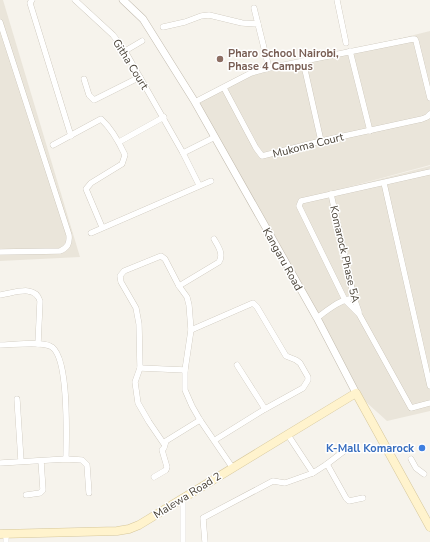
<svg xmlns="http://www.w3.org/2000/svg" width="430" height="542" font-family="'Nunito Sans',sans-serif">
  <rect width="100%" height="100%" fill="#f6f3ec"/>
  <g fill="#eae5da">
    <polygon points="0,0 3,0 80,257 0,261"/>
    <polygon points="430,31 430,165 330,192 430,166 430,411 387,421 356,393 195,102 242,78"/>
  </g>
  <g fill="none" stroke-linecap="round" stroke-linejoin="round">
    <g stroke="#c2bbae" stroke-width="6">
      <g id="minor">
        <polyline points="32,0 30,3 71,136"/>
        <polyline points="75,0 113,35 125,51 183,153 199,185"/>
        <polyline points="337,0 346,43"/>
        <polyline points="254,8 258,24"/>
        <path d="M0 22 69 235C70 244 67 248 60 251L0 252"/>
        <polyline points="163,27 185,22 201,16 209,15 242,23 258,24 269,68"/>
        <polyline points="125,51 142,41"/>
        <polyline points="350,51 370,131"/>
        <polyline points="303,61 321,141"/>
        <polyline points="84,79 89,95 94,100 140,77"/>
        <polyline points="224,88 256,148 262,156 321,141 422,119 427,117 430,114"/>
        <polyline points="195,102 251,73 269,68 413,39 415,39 416,41 430,98"/>
        <polyline points="119,142 164,117"/>
        <path d="M53 145 101 119C112 129 119 142 125 155L122 164 91 183 86 189 102 227"/>
        <polyline points="183,153 215,137"/>
        <polyline points="430,172 301,201 299,206 345,300 359,314 411,408 430,403"/>
        <polyline points="384,183 430,386"/>
        <polyline points="331,194 354,298 359,312"/>
        <polyline points="91,233 211,181"/>
        <path d="M179 286 219 262C224 254 218 246 214 239"/>
        <path d="M0 295C14 293 35 284 40 301L38 344"/>
        <path d="M317 318C326 311 338 301 349 299"/>
        <polyline points="191,330 253,303 257,307 286,356 296,360 300,363 308,377 308,380 303,388 265,409 215,440"/>
        <path d="M0 345C12 345 40 341 50 346 70 354 66 439 66 459"/>
        <polyline points="237,365 265,409"/>
        <polyline points="140,368 185,370"/>
        <polyline points="17,399 21,461"/>
        <polyline points="288,435 313,473 327,464 346,498 349,501 363,498"/>
        <polyline points="164,444 149,422 138,403 135,382 140,368 139,324 136,308 121,282 120,276 124,271 161,256 165,259 179,286 187,297 189,305 191,330 185,370 185,390 192,406 200,420 232,467"/>
        <polyline points="411,459 416,468 424,474"/>
        <polyline points="0,463 66,459 82,460 87,465 89,493"/>
        <polyline points="327,464 344,451"/>
        <polyline points="154,477 166,470 167,467 162,450 164,448 166,441 200,420"/>
        <polyline points="26,495 40,493 43,490 41,461"/>
        <polyline points="183,498 183,542"/>
        <polyline points="6,534 6,542"/>
        <polyline points="205,542 203,518 273,481 285,483 313,473"/>
      </g>
    </g>
    <g stroke="#c2bbae" stroke-width="8">
      <polyline id="tertiary" points="123,0 143,19 195,102 317,318 356,393"/>
    </g>
    <g stroke="#d6c79b" stroke-width="9">
      <polyline id="secondary" points="0,534 117,531 129,529 139,525 356,393 430,527"/>
    </g>
    <use href="#minor" stroke="#fff" stroke-width="5.5"/>
    <use href="#tertiary" stroke="#fff" stroke-width="7"/>
    <use href="#secondary" stroke="#fff3cd" stroke-width="8"/>
  </g>
  <circle fill="#8d6e63" stroke="#fff" stroke-width="1.5" cx="220" cy="59" r="4"/>
  <circle fill="#3f7fe0" stroke="#fff" stroke-width="1.5" cx="422" cy="448" r="4"/>
  <g text-anchor="middle" stroke-width="3" stroke-linejoin="round" paint-order="stroke">
    <g font-size="11" font-weight="bold" fill="#785e54" stroke="#fff" text-anchor="start">
      <text x="228" y="57">Pharo School Nairobi,<tspan x="228" dy="13">Phase 4 Campus</tspan></text>
    </g>
    <g font-size="11" fill="#4b4439" stroke="#fff">
      <text transform="translate(131 64) rotate(58)" y="4">Githa Court</text>
      <text transform="translate(308 145) rotate(-14)" y="4">Mukoma Court</text>
      <text transform="translate(345 254) rotate(77)" y="4">Komarock Phase 5A</text>
      <text transform="translate(283 259) rotate(61)" y="4">Kangaru Road</text>
      <text transform="translate(187 495) rotate(-32)" y="4">Malewa Road 2</text>
    </g>
    <g font-size="11" font-weight="bold" fill="#366cbe" stroke="#fff" text-anchor="end">
      <text x="414" y="452">K-Mall Komarock</text>
    </g>
  </g>
</svg>
